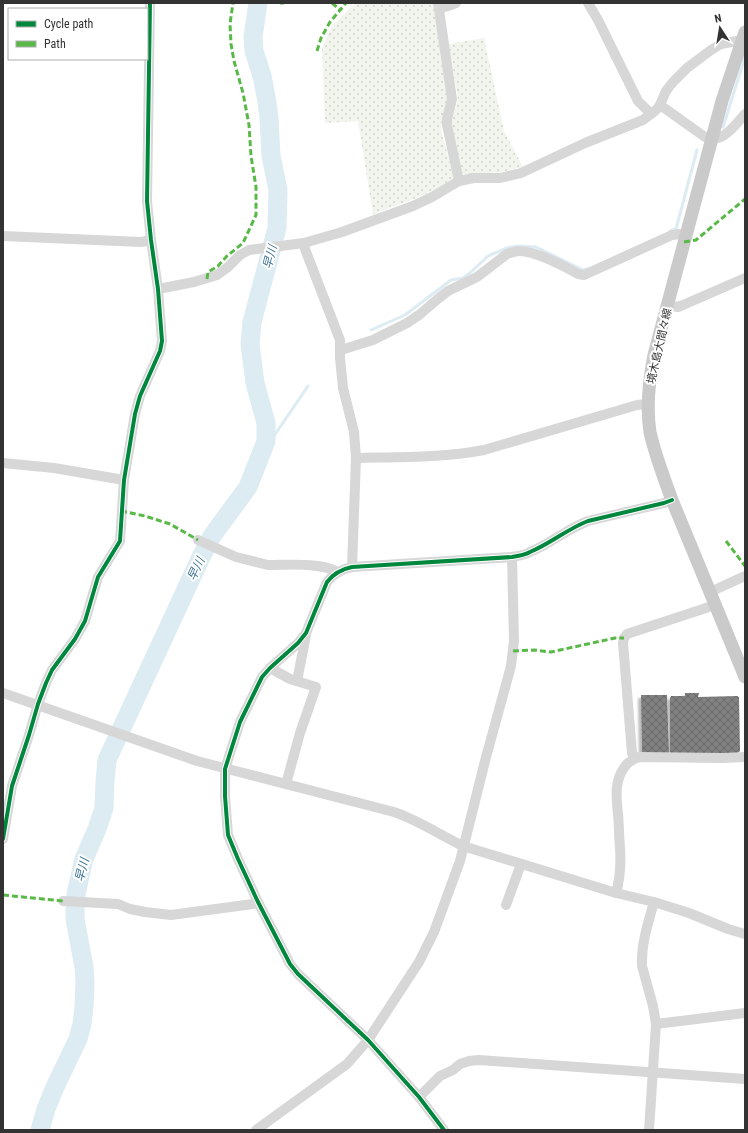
<svg xmlns="http://www.w3.org/2000/svg" width="748" height="1133" font-family="'Roboto Condensed','Noto Sans JP',sans-serif">
  <defs>
    <pattern id="park-dots" width="8" height="8" patternUnits="userSpaceOnUse"><rect width="8" height="8" fill="#f1f5ed"/><path d="M2 2h.1M6 6h.1" fill="none" stroke="#cfd2cc" stroke-width="1.8" stroke-linecap="round"/></pattern>
    <pattern id="building-cross-hatch" width="8" height="8" patternUnits="userSpaceOnUse"><rect width="8" height="8" fill="#818181"/><path d="M0 0l8 8M0 8l8-8" fill="none" stroke="#6a6a6a"/></pattern>
    <filter id="shadow"><feDropShadow dx="-3" dy="3" stdDeviation="1" flood-color="#0004"/></filter>
  </defs>
  <rect width="100%" height="100%" fill="#fff"/>
  <g fill="url(#park-dots)">
    <polygon points="355,3 433,3 447,96 447,103 442,121 441,130 454,178 434,190 414,199 373,214 358,121 325,123 322,48 332,26"/>
    <polygon points="484,38 504,131 523,167 501,172 465,175 462,173 451,121 458,100 449,44"/>
  </g>
  <g fill="none" stroke-linecap="round" stroke-linejoin="round">
    <g stroke="#ddebf3" stroke-width="3">
      <polyline points="723,127 745,57"/>
      <polyline points="670,231 676,229 697,150"/>
      <polyline points="371,330 405,315 451,280 463,278 470,273 488,256 507,248 517,246 536,247 583,270 587,269"/>
      <polyline points="266,441 274,436 308,386"/>
    </g>
    <polyline stroke="#ddebf3" stroke-width="19" points="40,1130 46,1109 55,1087 78,1039 82,1024 84,1007 85,982 84,967 75,919 75,908 76,894 84,859 97,829 104,808 105,782 107,760 201,557 212,536 248,487 266,441 266,423 255,383 250,344 252,322 277,228 278,190 271,156 269,118 267,102 262,76 254,51 253,37 258,3"/>
  </g>
  <g fill="url(#building-cross-hatch)" filter="url(#shadow)">
    <polygon points="685,693 699,693 698,697 737,696 739,697 740,751 738,753 672,754 670,752 670,698 671,696 685,696"/>
    <polygon points="641,695 667,695 669,753 642,754"/>
  </g>
  <g fill="none" stroke-linecap="round" stroke-linejoin="round">
    <g stroke="#d7d7d7" stroke-width="10">
      <polyline points="438,3 452,99 447,119 447,125 459,181"/>
      <polyline points="588,3 598,20 638,101 651,114"/>
      <polyline points="439,8 448,6 456,3"/>
      <path d="M660 105 705 137C709 138 714 139 718 138 727 136 739 121 745 114"/>
      <polyline points="3,236 141,242 151,240"/>
      <polyline points="304,243 305,249 340,340 340,358 343,388 354,432 356,458 352,567"/>
      <polyline points="158,289 194,282 217,275 228,267 240,255 249,250 304,243 342,232 413,206 432,197 459,181 474,178 500,178 521,173 585,143 643,120 656,110 660,105 666,91 673,82 687,68 711,50 721,44 742,40"/>
      <polyline points="668,305 678,307 683,305 745,278"/>
      <path d="M341 350 373 340 407 323 419 315 439 298 448 291 477 277 507 254C511 253 515 251 519 251 535 251 564 266 578 274L584 275 672 235 679 234 687 235"/>
      <path d="M356 458C399 457 442 458 484 450L637 405 648 404"/>
      <polyline points="3,463 54,468 124,480"/>
      <path d="M198 540 236 557 268 565C289 565 320 562 338 572"/>
      <polyline points="710,592 745,576"/>
      <polyline points="270,668 290,679 316,687 300,733 286,784"/>
      <polyline points="297,681 306,635"/>
      <path d="M3 693 197 761 394 812C418 820 440 835 463 846L616 893 654 902 689 913 728 929 745 934"/>
      <polyline points="634,758 632,753 623,643 624,638 627,634 715,605"/>
      <polyline points="3,839 12,786 29,735 38,704 46,683 52,670 75,639 85,621 98,577 120,541 124,480 135,414 140,396 160,351 162,341 158,289 151,240 147,201 150,3"/>
      <path d="M616 893C620 879 621 863 620 848 619 836 619 825 618 814 616 796 614 778 627 764 632 760 634 758 640 757L723 758 745 757"/>
      <polyline points="63,901 118,904 130,909 145,912 171,915 253,904 258,902"/>
      <polyline points="506,905 521,864"/>
      <polyline points="656,1024 745,1013"/>
      <polyline points="419,1097 440,1076 453,1070 460,1064 469,1061 479,1060 745,1079"/>
      <polyline points="256,1130 347,1064 368,1040 419,962 434,932 460,861 485,761 511,666 514,641 512,557"/>
      <path d="M444 1130 419 1097 368 1040 298 974 290 964 258 902 238 859 228 835 225 796V769L240 722 262 677 270 668 298 643 306 633 327 582C334 573 342 569 352 567L512 557C518 556 525 555 530 552 550 544 567 529 588 521L664 503 672 500"/>
      <path d="M649 1130 656 1024 653 1006 642 966C641 944 648 923 654 902"/>
    </g>
    <path stroke="#cacaca" stroke-width="13" d="M745 32 722 101 654 355C649 380 646 406 650 432 655 455 664 478 672 500L745 677"/>
    <g stroke="#58b947" stroke-width="3" stroke-dasharray="6 3" stroke-linecap="butt">
      <polyline points="280,3 284,3"/>
      <polyline points="332,3 340,10"/>
      <polyline points="317,51 321,38 330,22 346,3"/>
      <polyline points="684,242 696,240 745,199"/>
      <polyline points="207,279 208,272 218,266 227,256 243,243 256,215 256,187 251,156 249,125 243,93 234,61 231,44 230,24 233,3"/>
      <polyline points="121,511 145,516 170,524 198,540"/>
      <polyline points="726,541 745,566"/>
      <polyline points="513,651 534,650 551,652 615,638 624,638"/>
      <polyline points="3,895 63,901"/>
    </g>
    <g stroke="#fff" stroke-width="6">
      <g id="cycleway">
        <polyline points="3,839 12,786 29,735 38,704 46,683 52,670 75,639 85,621 98,577 120,541 124,480 135,414 140,396 160,351 162,341 158,289 151,240 147,201 150,3"/>
        <path d="M444 1130 419 1097 368 1040 298 974 290 964 258 902 238 859 228 835 225 796V769L240 722 262 677 270 668 298 643 306 633 327 582C334 573 342 569 352 567L512 557C518 556 525 555 530 552 550 544 567 529 588 521L664 503 672 500"/>
      </g>
    </g>
    <use href="#cycleway" stroke="#00873e" stroke-width="4"/>
  </g>
  <g text-anchor="middle" stroke-width="4" stroke-linejoin="round" paint-order="stroke">
    <g font-size="11" fill="#333" stroke="#fff">
      <text transform="translate(659 346) rotate(-77)" y="4">境木島大間々線</text>
    </g>
    <g font-size="12" font-style="italic" fill="#3f7597" stroke="#fff">
      <text transform="translate(270 257) rotate(-75)" y="4">早川</text>
      <text transform="translate(196 569) rotate(-65)" y="4">早川</text>
      <text transform="translate(82 870) rotate(-76)" y="4">早川</text>
    </g>
  </g>
  <rect width="748" height="1133" fill="none" stroke="#333333" stroke-width="8"/>
  <rect x="8" y="8" width="140" height="52" fill="#ffffff" stroke="#adadad"/>
  <rect x="16" y="21" width="20" height="6" fill="#00873e" stroke="#adadad"/>
  <text x="44" y="28" font-size="12" fill="#333333">Cycle path</text>
  <rect x="16" y="41" width="20" height="6" fill="#58b947" stroke="#adadad"/>
  <text x="44" y="48" font-size="12" fill="#333333">Path</text>
  <g transform="translate(720 28) rotate(348)" stroke="#ffffff" stroke-width="3" paint-order="stroke">
  <path d="M0-3L7 15L0 10L-7 15Z" fill="#333333"/>
  <text y="-6" font-size="11" font-weight="bold" text-anchor="middle" fill="#333333">N</text>
  </g>
</svg>
